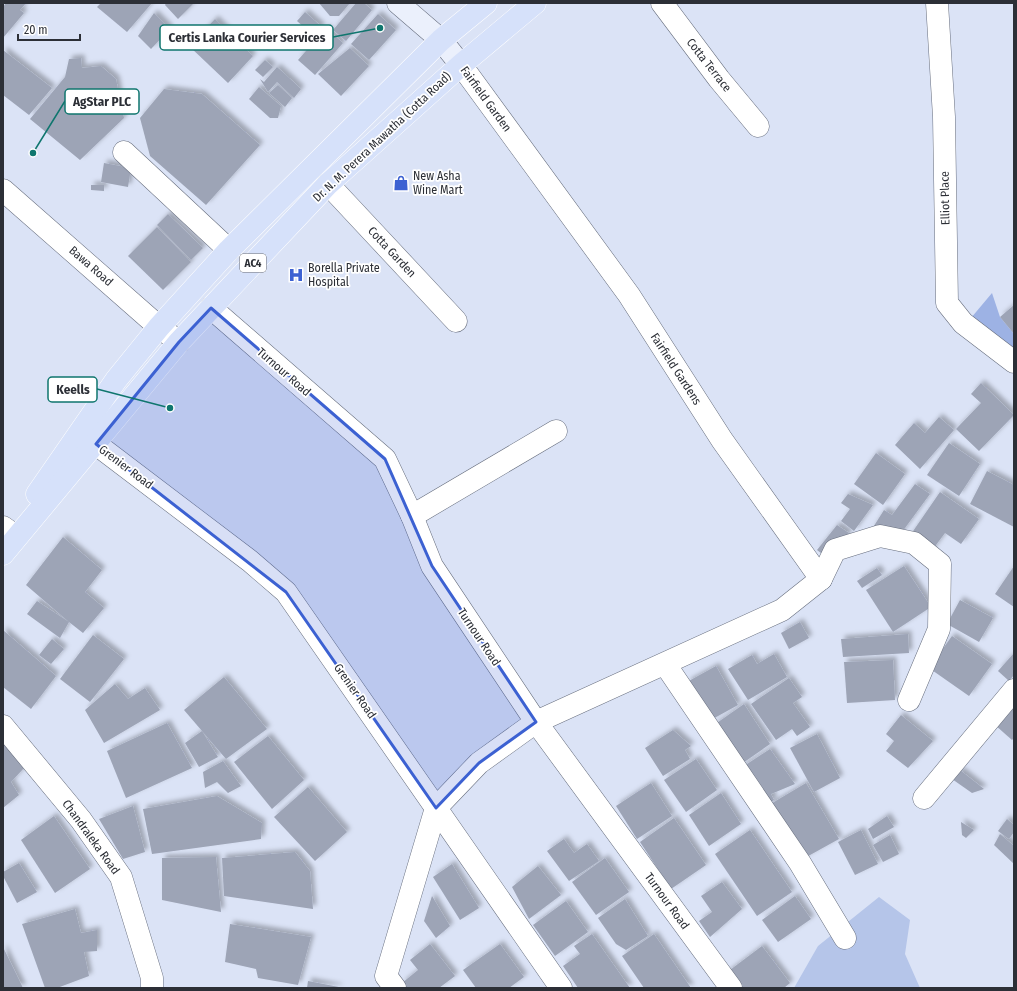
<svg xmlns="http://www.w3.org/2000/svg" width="1017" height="991" font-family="'Fira Sans Condensed',sans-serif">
  <defs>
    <filter id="shadow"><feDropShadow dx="3.5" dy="-3.5" stdDeviation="2" flood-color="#0004"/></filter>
  </defs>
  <rect width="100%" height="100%" fill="#dbe3f6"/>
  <polygon fill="#b5c5e9" points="879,897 910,920 905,954 920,988 794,988 818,946"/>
  <polygon fill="#9db2e4" points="992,293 1000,317 1014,334 1014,371 971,318"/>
  <g fill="#9da4b6" filter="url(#shadow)">
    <polygon points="6,3 26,3 20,10 24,13 3,38 3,7"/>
    <polygon points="101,3 152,3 127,32 97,7"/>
    <polygon points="166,3 194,3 178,19 165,5"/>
    <polygon points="319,3 350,3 339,16 330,16"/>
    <polygon points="356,3 364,3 372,10 346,41 333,30"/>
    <polygon points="305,12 322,27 314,36 297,21"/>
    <polygon points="154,13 170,29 151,49 138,36"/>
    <polygon points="378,14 396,30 369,60 351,44"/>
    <polygon points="215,19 253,56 228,83 189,46"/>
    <polygon points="326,28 343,43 315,75 298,60"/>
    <polygon points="350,48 369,66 341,96 318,74"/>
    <polygon points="3,50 52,88 29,115 3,95"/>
    <polygon points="81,58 82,68 101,66 116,79 124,118 80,160 30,119 65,77 69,59"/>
    <polygon points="265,60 273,67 263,77 255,70"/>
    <polygon points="277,67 285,74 281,78 285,74 301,89 294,98 277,82 268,92 260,79 264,82"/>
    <polygon points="278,85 292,98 285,107 269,93"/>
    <polygon points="259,87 281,106 278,118 270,118 249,99"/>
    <polygon points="164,89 202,94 260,145 206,205 150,156 140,118"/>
    <polygon points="104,163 131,168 128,187 101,182"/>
    <polygon points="91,185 104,185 104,191 91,190"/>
    <polygon points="168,214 203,248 191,260 157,225"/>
    <polygon points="157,227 191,262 163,290 128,256"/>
    <polygon points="1014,305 1014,334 1000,317"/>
    <polygon points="981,383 1014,415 979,451 956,429 981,403 971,394"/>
    <polygon points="939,417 954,430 920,469 895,445 914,423 925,433"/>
    <polygon points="949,443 980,464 959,496 927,475"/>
    <polygon points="876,453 905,474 883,505 854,484"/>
    <polygon points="987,471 1014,485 1014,527 970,504"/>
    <polygon points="915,484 930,494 894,543 872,529 884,510 892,515"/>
    <polygon points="940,492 979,519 961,544 945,533 930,553 909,537"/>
    <polygon points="848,494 873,505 854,531 841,521 850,509 841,503"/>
    <polygon points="837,525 849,533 830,560 817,550"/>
    <polygon points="63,537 102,570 85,592 104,608 83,633 69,622 60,638 27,614 37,601 69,622 26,585"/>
    <polygon points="904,566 931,607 893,632 866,590"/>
    <polygon points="1014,566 1014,607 995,594"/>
    <polygon points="877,568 882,575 862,588 857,581"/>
    <polygon points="960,600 993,618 979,642 947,624"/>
    <polygon points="800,622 809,638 789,649 781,633"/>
    <polygon points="3,630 56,676 31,709 3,687"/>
    <polygon points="908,634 909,653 843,657 841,639"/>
    <polygon points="93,635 124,659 90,702 60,679"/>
    <polygon points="952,636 992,664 969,696 929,668"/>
    <polygon points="52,639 64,649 51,664 39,655"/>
    <polygon points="1014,653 1014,675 1009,681 998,671"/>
    <polygon points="774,654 787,677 748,700 728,669 752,655 757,664"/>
    <polygon points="893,660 895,700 847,703 844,662"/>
    <polygon points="716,666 738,705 709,721 687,682"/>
    <polygon points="224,677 267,729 226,759 184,710"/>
    <polygon points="789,678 802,697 793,703 810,727 797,736 792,729 776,740 751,704"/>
    <polygon points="115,684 128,699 145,688 160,710 104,743 85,710"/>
    <polygon points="1014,703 1014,738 1012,740 995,725"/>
    <polygon points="744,704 770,744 740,765 714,725"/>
    <polygon points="901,715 933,741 908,768 886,751 894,741 886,734"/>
    <polygon points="167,723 192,768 126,798 107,751"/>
    <polygon points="673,730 691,746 685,750 690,759 663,776 645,748"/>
    <polygon points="202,731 218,757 199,767 185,743"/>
    <polygon points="817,734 840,778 814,792 790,748"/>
    <polygon points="268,736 304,780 272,809 234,762"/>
    <polygon points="3,742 24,768 11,782 19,795 3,808"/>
    <polygon points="770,749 795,784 771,794 774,800 765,806 741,768"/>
    <polygon points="696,759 717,790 686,812 664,780"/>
    <polygon points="223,761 241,786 228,793 217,782 205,788 203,772"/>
    <polygon points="960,770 984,789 972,793 952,779"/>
    <polygon points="651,783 672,816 637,839 616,806"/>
    <polygon points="806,783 839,839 801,860 769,805"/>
    <polygon points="308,787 347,832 315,861 274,817"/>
    <polygon points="721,793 741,824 709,846 689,815"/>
    <polygon points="217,796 262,823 261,839 152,854 143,809"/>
    <polygon points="133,806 145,852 123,859 99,819"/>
    <polygon points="54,816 90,869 55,893 21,840"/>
    <polygon points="887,816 894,827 873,839 868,829"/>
    <polygon points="674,818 706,865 671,889 640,842"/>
    <polygon points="1007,819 1014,825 1014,832 1009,839 998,831"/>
    <polygon points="961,822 974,830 966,838 962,835"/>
    <polygon points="750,830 792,892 757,916 715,854"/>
    <polygon points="861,830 878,864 855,875 838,842"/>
    <polygon points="1000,834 1014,846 1014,864 994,845"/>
    <polygon points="890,835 899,854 883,862 873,845"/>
    <polygon points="564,839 574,853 587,844 599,861 569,881 547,851"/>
    <polygon points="295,852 310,871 313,909 224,896 222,858"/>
    <polygon points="216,857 221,912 162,900 162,858"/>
    <polygon points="605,858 629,892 596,915 572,882"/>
    <polygon points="19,863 37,892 17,903 3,876 3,872"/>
    <polygon points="452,864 479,908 460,920 433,877"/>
    <polygon points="538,866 561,895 529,919 512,887"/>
    <polygon points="722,882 742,909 710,937 699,921 712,912 701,896"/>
    <polygon points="432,896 450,926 436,938 424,921"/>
    <polygon points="795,896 811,919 778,942 762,920"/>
    <polygon points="625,899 648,936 626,950 616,944 598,918"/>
    <polygon points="566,901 588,932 555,956 533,925"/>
    <polygon points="75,909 81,933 97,930 97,951 84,952 89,976 57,988 45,988 22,924"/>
    <polygon points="230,924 311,937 298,985 258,978 256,969 225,962"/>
    <polygon points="592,934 630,988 578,988 563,966 580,954 574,946"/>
    <polygon points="654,934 691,988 644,988 622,956"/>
    <polygon points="430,944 455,976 439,988 406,988 402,983 418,970 410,960"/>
    <polygon points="500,944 524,977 509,988 476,988 463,970"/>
    <polygon points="762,946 790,983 784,988 738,988 726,973"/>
    <polygon points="3,947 23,988 3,988"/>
    <polygon points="308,981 339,987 339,988 307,988"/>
  </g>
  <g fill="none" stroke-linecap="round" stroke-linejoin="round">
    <g stroke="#676e7e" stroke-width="23">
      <g id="street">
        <polyline points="662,3 719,79 758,126"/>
        <polyline points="937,3 944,117 947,303 963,323 1014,362"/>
        <polyline points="461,65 629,295 722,440 821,579"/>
        <polyline points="124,152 229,250"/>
        <polyline points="328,184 456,321"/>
        <polyline points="3,190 159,327 179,342"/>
        <polyline points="211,308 385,459 412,516 432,566 536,722 731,988"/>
        <polyline points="96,444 250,561 286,592 561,988"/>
        <polyline points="412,516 556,431"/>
        <polyline points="3,527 10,532"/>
        <polyline points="665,664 800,863 845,938"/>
        <polyline points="3,726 81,820 121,877 152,978 152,988"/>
        <polyline points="924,798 1014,690"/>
        <polyline points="395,988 386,976 436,808 479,763 536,722 782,610 821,579 835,550 880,536 914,543 940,564 939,629 909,700"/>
      </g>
    </g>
    <g stroke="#676e7e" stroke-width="23">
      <polyline id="secondary" points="398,3 441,40 461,65"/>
    </g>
    <g stroke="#fff" stroke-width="23">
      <g id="primary">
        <polyline points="37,494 116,380 159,327 229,250 441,40 486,3"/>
        <polyline points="3,554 179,342 328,184 461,65 535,3"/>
      </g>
    </g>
    <use href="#street" stroke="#fff" stroke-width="22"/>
    <use href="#secondary" stroke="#ebf0fc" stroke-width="22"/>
    <use href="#primary" stroke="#d6e1fa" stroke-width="22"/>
  </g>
  <path fill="#3c61d2" fill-opacity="0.2" stroke="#3c61d2" stroke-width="3" stroke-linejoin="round" d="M211 308 385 459 432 566 536 722 479 763 436 808 286 592 96 444 179 342Z"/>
  <defs>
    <g id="shop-bare" transform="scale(1.2)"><path d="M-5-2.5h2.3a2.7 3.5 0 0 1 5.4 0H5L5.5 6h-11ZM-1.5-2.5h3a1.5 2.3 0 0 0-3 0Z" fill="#3c61d2" stroke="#fff" stroke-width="2.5" paint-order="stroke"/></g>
    <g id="hospital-bare" transform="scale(1.2)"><path d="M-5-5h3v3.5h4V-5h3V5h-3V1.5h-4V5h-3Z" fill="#3c61d2" stroke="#fff" stroke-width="2.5" paint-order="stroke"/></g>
  </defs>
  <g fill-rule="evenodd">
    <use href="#shop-bare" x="401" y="183"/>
    <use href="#hospital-bare" x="296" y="275"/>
  </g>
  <g text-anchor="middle" stroke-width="3.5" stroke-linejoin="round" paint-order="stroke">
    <rect fill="#fff" stroke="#6b6d72" stroke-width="1" x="240" y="254" width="26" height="18" rx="3"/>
    <g font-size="11" font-weight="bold" fill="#2c2f36">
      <text x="253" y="267">AC4</text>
    </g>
    <g font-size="12" fill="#2c2f36" stroke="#fff">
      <text transform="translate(709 65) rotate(52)" y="4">Cotta Terrace</text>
      <text transform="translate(486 99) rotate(54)" y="4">Fairfield Garden</text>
      <text transform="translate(382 137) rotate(-43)" y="4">Dr. N. M. Perera Mawatha (Cotta Road)</text>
      <text transform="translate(945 198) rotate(-91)" y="4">Elliot Place</text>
      <text transform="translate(392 252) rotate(47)" y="4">Cotta Garden</text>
      <text transform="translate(91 266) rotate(41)" y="4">Bawa Road</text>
      <text transform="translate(676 369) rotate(57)" y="4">Fairfield Gardens</text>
      <text transform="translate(284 372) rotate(41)" y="4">Turnour Road</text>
      <text transform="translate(126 467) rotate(37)" y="4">Grenier Road</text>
      <text transform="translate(479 637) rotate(56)" y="4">Turnour Road</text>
      <text transform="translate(355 691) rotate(55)" y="4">Grenier Road</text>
      <text transform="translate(91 837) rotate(54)" y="4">Chandraleka Road</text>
      <text transform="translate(667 901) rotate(54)" y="4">Turnour Road</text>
    </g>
    <g font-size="12" fill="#2c2f36" stroke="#fff" text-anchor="start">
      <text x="413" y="180">New Asha<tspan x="413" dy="14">Wine Mart</tspan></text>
      <text x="308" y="272">Borella Private<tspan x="308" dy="14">Hospital</tspan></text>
    </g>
  </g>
  <path fill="none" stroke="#0f766e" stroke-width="1.5" d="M380 28L333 37M33 153L65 101M170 408L97 389"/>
  <g fill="#0f766e" stroke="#fff" stroke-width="1.5">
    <circle cx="380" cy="28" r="4"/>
    <circle cx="33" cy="153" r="4"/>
    <circle cx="170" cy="408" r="4"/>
  </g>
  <g fill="#fff" stroke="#0f766e" stroke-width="1.5">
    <rect x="160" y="25" width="173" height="25" rx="4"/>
    <rect x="65" y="89" width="74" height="25" rx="4"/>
    <rect x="48" y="377" width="49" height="25" rx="4"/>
  </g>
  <g font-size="13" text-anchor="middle" font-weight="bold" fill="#2c2f36">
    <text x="247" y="42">Certis Lanka Courier Services</text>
    <text x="102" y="106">AgStar PLC</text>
    <text x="73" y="394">Keells</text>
  </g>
  <rect width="1017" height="991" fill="none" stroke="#2c2f36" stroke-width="8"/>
  <path d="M18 34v6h62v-6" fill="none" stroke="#2c2f36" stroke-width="2"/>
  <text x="24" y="34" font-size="12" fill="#2c2f36" stroke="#ffffff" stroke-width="3" paint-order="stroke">20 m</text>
</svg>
